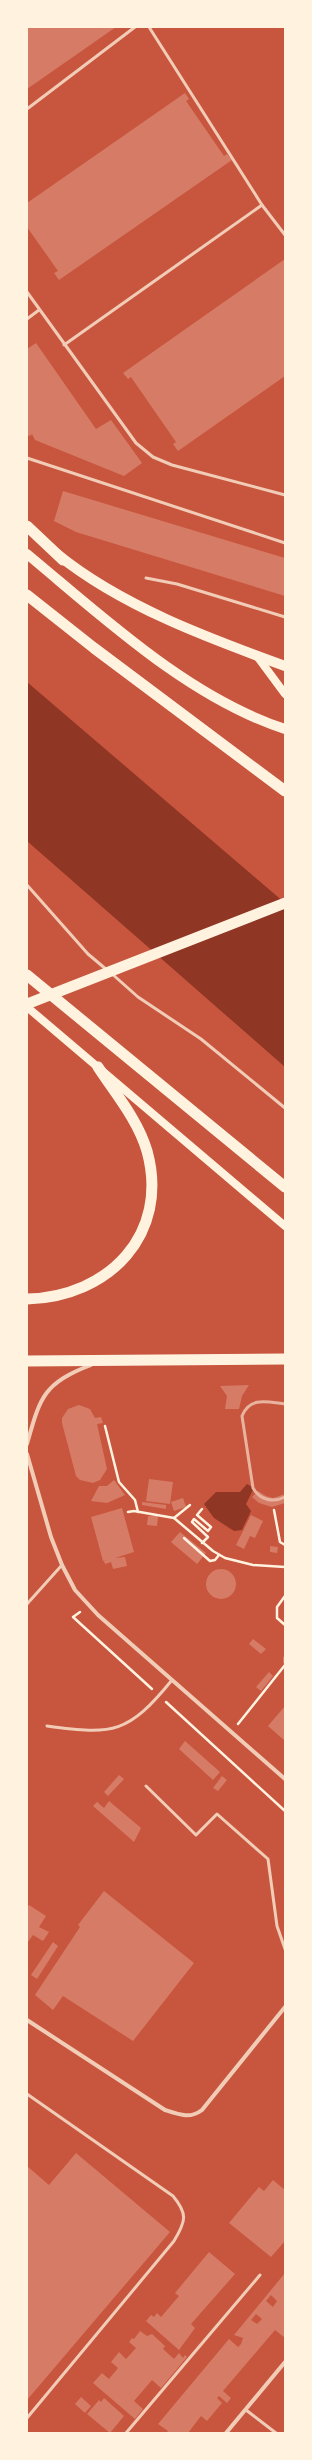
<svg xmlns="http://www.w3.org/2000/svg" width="312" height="2460" font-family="Helvetica,sans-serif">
  <rect width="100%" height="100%" fill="#c8553d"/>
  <g fill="#8f3625">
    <polygon points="27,682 285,903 285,1067 27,841"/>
    <polygon points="247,1484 254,1488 246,1504 251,1511 242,1530 234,1531 214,1518 204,1504 216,1492 240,1492"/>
  </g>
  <g fill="#d67c66" fill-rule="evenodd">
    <polygon points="27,27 116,27 27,89"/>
    <polygon points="185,93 189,99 186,101 224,156 227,154 232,160 59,280 54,273 58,271 27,227 27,203"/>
    <polygon points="285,259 285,376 178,451 173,444 176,442 131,377 128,379 123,373"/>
    <polygon points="36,343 96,429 111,420 142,463 124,476 35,440 32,434 30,436 27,435 27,349"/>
    <polygon points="63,491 285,558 285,596 76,532 54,521"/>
    <polygon points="249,1385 242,1396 239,1409 225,1409 227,1396 220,1386"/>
    <polygon points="79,1405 90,1409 95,1418 101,1417 103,1423 97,1424 107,1469 100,1480 93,1483 80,1480 76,1476 62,1423 62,1418 68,1409"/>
    <polygon points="149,1479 173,1482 170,1504 146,1501"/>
    <polygon points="114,1480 125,1495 107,1503 91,1501 99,1486 107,1486"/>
    <polygon points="258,1491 266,1496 273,1498 285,1494 285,1503 272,1507 259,1503 252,1497"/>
    <polygon points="183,1498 186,1507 174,1511 171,1502"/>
    <polygon points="142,1502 166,1505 166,1509 142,1505"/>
    <polygon points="122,1508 134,1552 115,1558 125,1557 127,1566 113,1569 111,1562 105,1564 104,1561 110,1559 103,1561 91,1517"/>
    <polygon points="251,1515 263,1521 255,1538 250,1536 244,1549 236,1545"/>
    <polygon points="148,1516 158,1516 157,1526 147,1525"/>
    <polygon points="180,1532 206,1553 197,1564 171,1542"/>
    <polygon points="270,1546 278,1547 277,1553 270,1552"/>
    <circle cx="221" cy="1584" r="15"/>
    <polygon points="253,1639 266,1649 261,1654 249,1644"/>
    <polygon points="269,1672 273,1676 261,1691 256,1687"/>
    <polygon points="285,1706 285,1741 268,1726"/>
    <polygon points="185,1741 220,1772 213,1780 179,1749"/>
    <polygon points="119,1775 124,1779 108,1796 104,1792"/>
    <polygon points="222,1776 227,1780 218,1791 213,1788"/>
    <polygon points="109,1801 141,1828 134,1842 93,1806 97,1802 104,1808"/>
    <polygon points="104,1891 194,1963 133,2041 63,1996 53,2010 35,1995 80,1927 78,1925"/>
    <polygon points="29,1905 46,1916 39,1927 49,1932 43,1941 33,1935 27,1943 27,1908"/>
    <polygon points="53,1942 58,1946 37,1979 31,1975"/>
    <polygon points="76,2153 170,2232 27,2400 27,2166 49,2185"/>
    <polygon points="273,2180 285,2190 285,2241 271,2257 229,2223 259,2187 264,2191"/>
    <polygon points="209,2252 235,2274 191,2324 195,2328 179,2350 146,2321 151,2315 154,2317 157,2313 161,2317 179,2296 175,2293"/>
    <path d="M285 2273V2338L275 2330 223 2391 231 2398 227 2403 219 2396 217 2398 222 2403 207 2421 201 2416 188 2433H166L168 2431 158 2424 229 2339 238 2347 241 2344 243 2338 234 2335ZM271 2295 277 2301 273 2307 266 2301ZM256 2314 262 2319 257 2324 251 2320Z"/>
    <polygon points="140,2331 147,2336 152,2334 165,2346 163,2349 174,2359 179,2353 183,2358 185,2355 187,2357 161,2388 152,2380 134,2401 143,2409 135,2419 93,2383 102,2373 109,2379 118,2368 111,2362 119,2352 126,2359 136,2348 129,2342 132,2338 134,2339"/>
    <polygon points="81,2397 91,2406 85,2413 75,2404"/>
    <polygon points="104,2398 124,2416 110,2433 87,2414 99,2400 101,2402"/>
  </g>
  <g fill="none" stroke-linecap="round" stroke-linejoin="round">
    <g stroke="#fff3e0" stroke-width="2.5">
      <polyline points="105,1426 119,1482 135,1500 138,1512"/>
      <polyline points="274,1510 280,1542 285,1545"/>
      <polyline points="128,1512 134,1511 174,1518 213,1551 225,1558 253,1565 285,1567"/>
      <polyline points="174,1518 190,1505"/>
      <polyline points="184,1538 210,1561 215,1560 219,1555"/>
      <polyline points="202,1543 208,1537 192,1522 194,1519 208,1531 211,1527 197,1515 202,1509"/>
      <polyline points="285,1596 277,1607 277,1618 285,1625"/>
      <polyline points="80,1612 73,1617 152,1689"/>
      <polyline points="285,1657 285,1663"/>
      <polyline points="166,1702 285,1811"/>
      <polyline points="238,1724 285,1665"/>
    </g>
    <g stroke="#f1ccb7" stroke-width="3">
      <polyline points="149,27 262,205 285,235"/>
      <polyline points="27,109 135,27"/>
      <polyline points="27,292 136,443 153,457 172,465 285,495"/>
      <polyline points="27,319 39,310"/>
      <polyline points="64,345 262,205"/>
      <polyline points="27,458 285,543"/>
      <polyline points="146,578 177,584 285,617"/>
      <polyline points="27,885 88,954 107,970"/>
      <polyline points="111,973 138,997 201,1039 285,1108"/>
      <polyline points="27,1604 62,1565"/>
      <path d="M47 1726C114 1735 128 1734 172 1680"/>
      <polyline points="146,1786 196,1835 217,1814 268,1859 277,1926 285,1949"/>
      <path d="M27 2094 173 2196C188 2214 186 2221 174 2241L27 2418"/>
      <polyline points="246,2410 276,2433"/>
      <polyline points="126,2433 260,2275"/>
    </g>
    <g stroke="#f1ccb7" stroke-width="4">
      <path d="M27 1444C40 1398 43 1383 91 1365"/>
      <polyline points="27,1454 51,1537 62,1565 75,1590 98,1615 285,1779"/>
      <path d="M27 2020 165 2110C180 2115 190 2119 202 2110L285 2007"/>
      <polyline points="226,2433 285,2362"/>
    </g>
    <g stroke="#fff3e0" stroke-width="8">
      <polyline points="257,656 285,694"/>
      <polyline points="27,1007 285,1226"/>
    </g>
    <g stroke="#fff3e0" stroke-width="10">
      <path d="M27 554C103 617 189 698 285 729"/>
      <path d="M57 554C121 606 208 638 285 666"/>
    </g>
    <g stroke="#fff3e0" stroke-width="11">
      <polyline points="27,526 63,560"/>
      <polyline points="27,595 94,648 285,791"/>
      <polyline points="27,975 285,1187"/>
      <polyline points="27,1004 285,903"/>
      <path d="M27 1299C109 1297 170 1234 147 1151 138 1120 115 1093 98 1067"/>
      <polyline points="27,1361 285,1359"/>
    </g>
    <path stroke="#e9b49f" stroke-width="3" d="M285 1404C268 1402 250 1396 242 1416L253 1488C260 1500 273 1503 285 1497"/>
  </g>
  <rect width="312" height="2460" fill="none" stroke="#fff3e0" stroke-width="56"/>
</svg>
